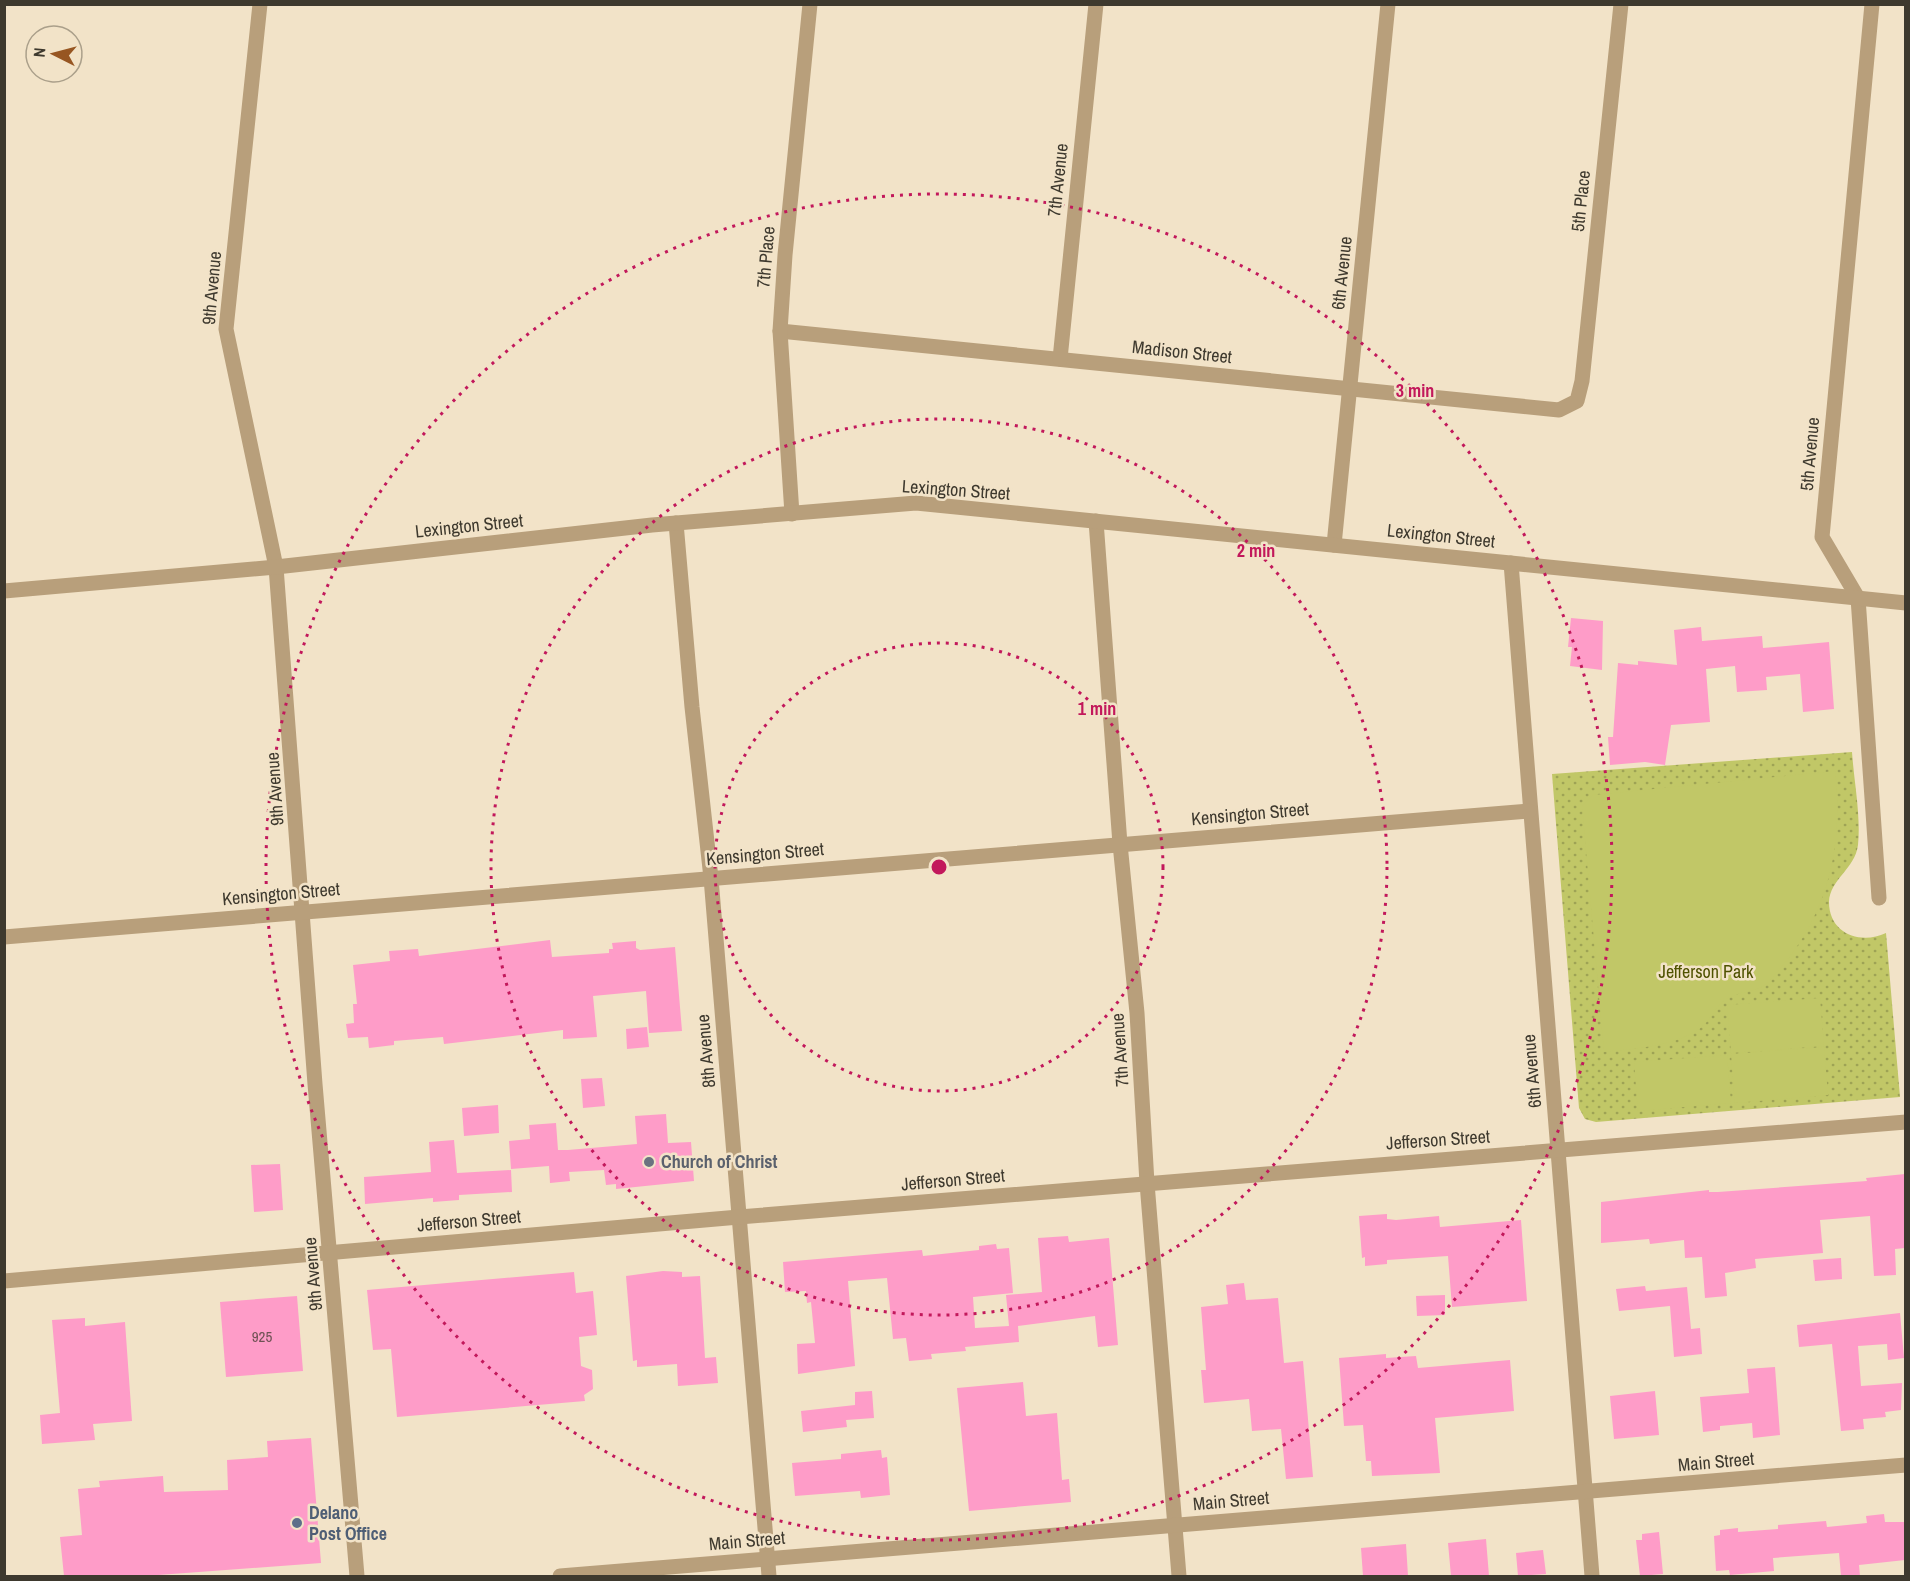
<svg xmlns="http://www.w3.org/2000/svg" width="1910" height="1581" font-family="'Archivo Narrow',sans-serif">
  <defs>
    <pattern id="grass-dots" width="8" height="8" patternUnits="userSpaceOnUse" patternTransform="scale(1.5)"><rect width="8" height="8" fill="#c1c767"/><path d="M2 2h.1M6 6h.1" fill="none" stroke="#9ea355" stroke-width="1.8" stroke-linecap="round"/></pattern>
  </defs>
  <rect width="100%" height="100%" fill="#f2e3c8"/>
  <path fill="url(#grass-dots)" d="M1852 752C1854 782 1861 815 1858 845 1855 869 1830 879 1829 902 1829 934 1861 945 1886 933L1900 1097 1596 1122 1585 1119 1579 1108 1552 774Z"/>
  <g fill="#c1c767">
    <path d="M1835 771C1843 838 1831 905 1787 960 1780 968 1774 977 1766 984 1754 993 1740 991 1728 998 1718 1003 1712 1017 1704 1025 1679 1047 1635 1048 1604 1052L1582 806 1593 795Z"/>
    <polygon points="1820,998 1824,1046 1731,1053 1727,1005"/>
    <polygon points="1824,1047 1828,1095 1735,1103 1731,1054"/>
    <polygon points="1727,1055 1731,1103 1638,1111 1634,1062"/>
  </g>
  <g fill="#fe9cc8">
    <polygon points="1571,618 1603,621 1602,670 1570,666 1572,647 1568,647"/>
    <polygon points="1701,627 1702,641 1762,636 1763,648 1829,642 1834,709 1803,712 1800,674 1766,677 1767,690 1737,692 1735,666 1706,669 1710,722 1671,725 1665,765 1645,762 1610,765 1608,737 1613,737 1618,663 1638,665 1638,661 1677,665 1674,630"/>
    <polygon points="550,940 552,957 609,953 609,949 613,949 612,943 636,941 636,948 640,950 675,947 682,1031 649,1033 646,991 593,996 597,1037 563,1039 563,1030 444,1044 443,1037 394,1041 394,1045 369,1048 368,1037 348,1038 346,1024 354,1023 353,1004 357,1004 353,965 390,961 389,951 418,949 419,956"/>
    <polygon points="647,1027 649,1047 627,1049 626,1029"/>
    <polygon points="602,1078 605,1106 583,1108 581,1079"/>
    <polygon points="498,1105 499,1133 464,1136 462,1108"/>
    <polygon points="666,1114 668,1143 691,1142 694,1181 616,1189 616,1184 606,1185 604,1170 569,1172 570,1181 550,1183 549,1166 511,1169 509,1141 530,1139 529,1125 556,1123 558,1150 568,1150 637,1144 635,1116"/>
    <polygon points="454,1140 457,1173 511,1170 512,1192 459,1195 459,1200 433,1202 433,1198 365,1204 364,1177 431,1172 429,1142"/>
    <polygon points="280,1164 283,1210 254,1212 251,1165"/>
    <polygon points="1905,1174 1905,1248 1895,1249 1896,1275 1874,1276 1870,1216 1820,1220 1823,1253 1755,1259 1756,1268 1725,1273 1727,1296 1705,1298 1702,1257 1685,1258 1684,1240 1650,1244 1649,1239 1601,1243 1601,1202 1709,1190 1709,1192 1718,1192 1867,1181 1866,1178"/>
    <polygon points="1387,1214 1387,1219 1396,1220 1439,1216 1440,1227 1521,1220 1527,1301 1452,1307 1448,1256 1387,1260 1387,1264 1365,1266 1365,1257 1362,1258 1359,1216"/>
    <polygon points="1068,1236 1069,1242 1109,1238 1118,1345 1098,1347 1095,1316 1018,1326 1019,1342 965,1347 966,1351 931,1354 932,1359 909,1361 906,1338 893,1339 887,1278 848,1281 855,1366 798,1374 797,1344 815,1343 811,1302 807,1303 806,1291 785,1292 783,1262 922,1250 923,1256 979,1250 979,1246 996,1244 997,1249 1009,1248 1013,1293 973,1297 975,1328 1009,1326 1006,1295 1042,1292 1038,1238"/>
    <polygon points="1841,1258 1842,1279 1815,1281 1813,1260"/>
    <polygon points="663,1271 682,1272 682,1277 700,1276 705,1358 716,1357 718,1383 678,1386 677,1364 637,1367 637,1360 633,1361 626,1276"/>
    <polygon points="574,1272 576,1293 593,1291 597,1335 579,1337 581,1366 592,1370 593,1389 584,1395 585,1401 397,1417 391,1349 373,1350 367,1290"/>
    <polygon points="1244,1283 1246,1300 1278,1298 1284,1363 1303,1361 1313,1477 1286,1479 1281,1429 1252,1431 1249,1399 1204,1403 1201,1370 1206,1370 1201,1307 1228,1304 1226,1285"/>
    <polygon points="1645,1286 1646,1291 1687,1287 1691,1329 1700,1328 1702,1354 1674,1357 1670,1306 1619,1311 1616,1289"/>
    <polygon points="1445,1295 1445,1315 1417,1316 1416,1296"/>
    <polygon points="297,1296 303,1371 226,1377 220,1302"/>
    <polygon points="1900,1313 1904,1358 1888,1360 1887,1344 1858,1346 1861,1386 1902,1383 1901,1410 1885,1412 1886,1417 1863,1419 1864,1429 1841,1431 1832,1344 1799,1347 1797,1325"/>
    <polygon points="85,1318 85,1326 125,1322 132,1421 93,1424 95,1440 42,1444 40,1415 60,1413 52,1320"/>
    <polygon points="1386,1354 1386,1358 1416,1356 1418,1368 1510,1360 1514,1411 1435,1418 1440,1473 1372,1476 1371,1461 1366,1461 1363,1425 1344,1426 1339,1358"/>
    <polygon points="1775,1367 1780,1435 1753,1438 1752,1423 1720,1426 1720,1430 1703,1432 1700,1397 1749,1393 1747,1369"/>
    <polygon points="1023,1382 1026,1416 1057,1413 1062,1480 1069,1479 1071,1502 969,1511 957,1388"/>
    <polygon points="872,1391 874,1418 846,1420 847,1427 803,1432 801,1411 855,1405 855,1392"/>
    <polygon points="1655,1391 1659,1435 1614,1439 1610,1396"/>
    <polygon points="311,1438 321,1563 145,1576 64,1576 60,1537 82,1535 78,1489 100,1487 99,1481 163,1476 164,1492 228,1490 227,1460 268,1457 267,1441"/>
    <polygon points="881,1450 882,1458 887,1457 890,1495 861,1498 860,1491 795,1496 792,1463 841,1459 841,1454"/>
    <polygon points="1884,1514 1885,1522 1905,1522 1905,1560 1859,1565 1860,1576 1841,1576 1839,1553 1773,1558 1774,1571 1730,1575 1729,1570 1716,1571 1714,1536 1720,1535 1720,1530 1738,1528 1738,1532 1778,1529 1778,1525 1826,1521 1827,1527 1867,1523 1866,1516"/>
    <polygon points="1659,1532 1663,1574 1640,1576 1636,1540 1642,1540 1642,1534"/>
    <polygon points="1486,1539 1489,1576 1451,1576 1448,1543"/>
    <polygon points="1406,1544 1408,1576 1363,1576 1361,1548"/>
    <polygon points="1543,1550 1546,1574 1518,1576 1516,1553"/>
  </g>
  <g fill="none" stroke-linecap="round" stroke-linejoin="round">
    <g stroke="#b89f7b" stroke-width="15">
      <polyline points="260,4 226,329 276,567 315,1084 357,1576"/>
      <polyline points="1872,4 1822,537 1858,598 1879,898"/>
      <polyline points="780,331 1559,410 1577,401 1582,381 1621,4"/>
      <polyline points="1060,359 1096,4"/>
      <polyline points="792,514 780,331 785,255 810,4"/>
      <polyline points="1096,521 1120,844 1137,1013 1147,1183 1179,1576"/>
      <polyline points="676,523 692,707 711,878 769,1576"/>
      <polyline points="1334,545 1388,4"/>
      <polyline points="1511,563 1592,1576"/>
      <polyline points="4,591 276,567 652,525 916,503 1906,603"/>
      <polyline points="4,937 1529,811"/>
      <polyline points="4,1281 739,1217 1906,1122"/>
      <polyline points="560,1576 1906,1465"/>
    </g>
  </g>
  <g fill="none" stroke="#c2185b" stroke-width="3" stroke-dasharray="3 6">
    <circle cx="939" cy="867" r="224"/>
    <circle cx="939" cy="867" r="448"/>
    <circle cx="939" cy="867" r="673"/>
  </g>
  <circle fill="#6b7280" stroke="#f2e3c8" stroke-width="2" cx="649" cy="1162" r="6"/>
  <circle fill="#5c6f8a" stroke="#f2e3c8" stroke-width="2" cx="297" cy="1523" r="6"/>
  <g text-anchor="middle" stroke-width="5" stroke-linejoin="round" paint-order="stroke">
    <g font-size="15" fill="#6e5254">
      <text x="262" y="1342">925</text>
    </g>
    <g font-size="18" fill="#3e392e" stroke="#f2e3c8">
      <text transform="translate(1058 180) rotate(-84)" y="6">7th Avenue</text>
      <text transform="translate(1581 201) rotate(-84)" y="6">5th Place</text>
      <text transform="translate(766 257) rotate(-85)" y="6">7th Place</text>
      <text transform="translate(1342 273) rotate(-84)" y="6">6th Avenue</text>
      <text transform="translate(212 288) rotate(-85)" y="6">9th Avenue</text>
      <text transform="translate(1182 352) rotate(6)" y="6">Madison Street</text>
      <text transform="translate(1810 454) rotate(-85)" y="6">5th Avenue</text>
      <text transform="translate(956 490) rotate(4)" y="6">Lexington Street</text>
      <text transform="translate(469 526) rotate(-6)" y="6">Lexington Street</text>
      <text transform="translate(1441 536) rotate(6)" y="6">Lexington Street</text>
      <text transform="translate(275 789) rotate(-94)" y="6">9th Avenue</text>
      <text transform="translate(1250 814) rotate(-5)" y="6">Kensington Street</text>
      <text transform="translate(765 854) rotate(-5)" y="6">Kensington Street</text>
      <text transform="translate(281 894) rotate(-5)" y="6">Kensington Street</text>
      <text transform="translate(1120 1050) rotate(-94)" y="6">7th Avenue</text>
      <text transform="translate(706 1051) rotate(-95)" y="6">8th Avenue</text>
      <text transform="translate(1532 1071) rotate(-95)" y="6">6th Avenue</text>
      <text transform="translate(1438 1140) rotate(-4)" y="6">Jefferson Street</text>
      <text transform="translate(953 1180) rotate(-5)" y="6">Jefferson Street</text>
      <text transform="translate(469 1221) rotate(-5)" y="6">Jefferson Street</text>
      <text transform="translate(313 1274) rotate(-95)" y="6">9th Avenue</text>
      <text transform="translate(1716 1462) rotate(-5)" y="6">Main Street</text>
      <text transform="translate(1231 1501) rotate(-5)" y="6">Main Street</text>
      <text transform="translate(747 1541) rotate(-5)" y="6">Main Street</text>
    </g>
    <g font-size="18" fill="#4f5200" stroke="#f2e3c8">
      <text x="1706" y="978">Jefferson Park</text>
    </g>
    <g font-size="18" font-weight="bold" fill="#5b616d" stroke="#f2e3c8" text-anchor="start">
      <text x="661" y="1168">Church of Christ</text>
    </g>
    <g font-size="18" font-weight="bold" fill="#4e5e75" stroke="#f2e3c8" text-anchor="start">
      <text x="309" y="1519">Delano<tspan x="309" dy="21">Post Office</tspan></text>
    </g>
  </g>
  <circle cx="939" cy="867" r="9" fill="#c2185b" stroke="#f2e3c8" stroke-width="3"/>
  <g font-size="18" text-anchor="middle" font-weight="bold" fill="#c2185b" stroke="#f2e3c8" stroke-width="5" stroke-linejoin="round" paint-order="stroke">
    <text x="1415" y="397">3 min</text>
    <text x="1256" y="557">2 min</text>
    <text x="1097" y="715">1 min</text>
  </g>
  <rect width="1910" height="1581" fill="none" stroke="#3e392e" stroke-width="12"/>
  <g transform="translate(54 54) rotate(276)"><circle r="28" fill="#f2e3c8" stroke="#aa9f8a" stroke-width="1.5"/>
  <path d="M0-4.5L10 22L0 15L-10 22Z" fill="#975622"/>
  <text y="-9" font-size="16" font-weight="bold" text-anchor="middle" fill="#3e392e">N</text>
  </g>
</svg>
